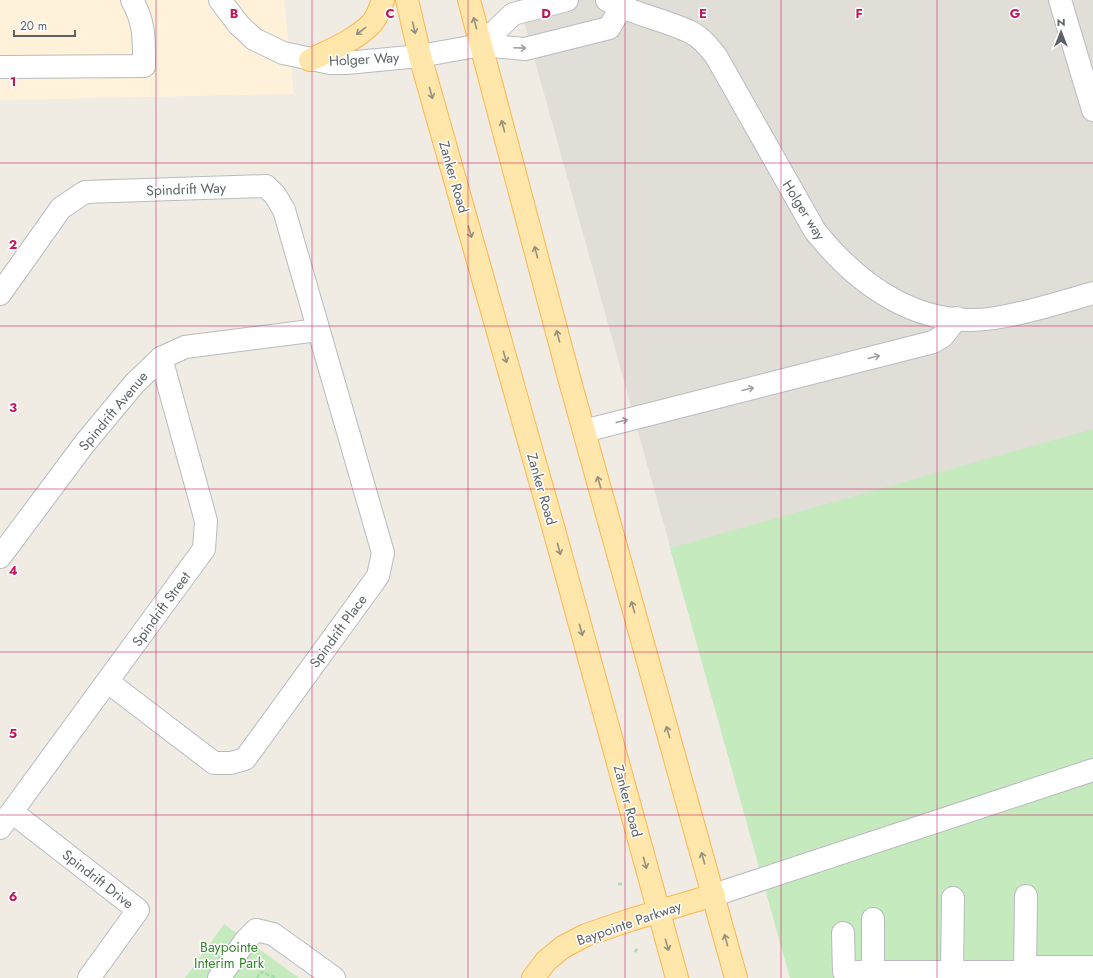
<svg xmlns="http://www.w3.org/2000/svg" width="1093" height="978" font-family="Jost,sans-serif">
  <rect width="100%" height="100%" fill="#f0ece4"/>
  <polygon fill="#fff1da" points="0,0 284,0 294,94 0,100"/>
  <polygon fill="#e1ded8" points="518,0 1093,0 1093,978 790,978"/>
  <g fill="#c4eabe">
    <polygon points="1093,429 1093,978 790,978 670,548"/>
    <polygon points="224,924 299,978 185,978"/>
  </g>
  <g fill="none" stroke-linecap="round" stroke-linejoin="round">
    <g stroke="#b7bbbf" stroke-width="24">
      <g id="minor">
        <polyline points="220,0 239,25 254,39 283,53 330,63 346,63 420,56 481,45 525,49 609,28 621,8"/>
        <path d="M607 0C633 14 662 19 688 31 700 36 708 46 716 56L815 231C859 286 920 330 995 318 1028 313 1061 302 1093 293"/>
        <polyline points="1060,0 1093,110"/>
        <polyline points="481,45 513,14 567,0"/>
        <path d="M0 67 144 66C144 40 145 23 132 0"/>
        <polyline points="0,294 61,208 85,192 266,186 275,195 284,210 383,553 378,576 245,759 231,763 214,763 108,682"/>
        <polyline points="584,431 933,342 943,336 957,318"/>
        <polyline points="0,557 85,443 134,384 161,358 185,347 318,330"/>
        <polyline points="12,812 138,910 89,978"/>
        <polyline points="0,828 204,549 206,521 161,358"/>
        <polyline points="714,895 1093,770"/>
        <polyline points="873,919 873,978"/>
        <polyline points="843,933 844,972 1025,972 1026,896"/>
        <polyline points="1025,967 1093,967"/>
        <polyline points="952,972 953,898"/>
        <polyline points="219,978 246,940 256,930 273,934 334,978"/>
      </g>
    </g>
    <g stroke="#ffb54e" stroke-width="24">
      <g id="major">
        <polyline points="407,0 420,56 554,530 677,978"/>
        <polyline points="469,0 568,374 736,978"/>
        <path d="M310 60C331 50 356 40 372 23 378 16 380 8 383 0"/>
        <polyline points="533,978 546,961 563,947 586,935 630,920 714,895"/>
      </g>
    </g>
    <g stroke="#9fdea7" stroke-width="2.5" stroke-dasharray="4 2" stroke-linecap="butt">
      <polyline points="618,884 622,884"/>
      <polyline points="635,952 637,949"/>
      <polyline points="257,978 261,972 277,978"/>
    </g>
    <use href="#minor" stroke="#fff" stroke-width="22"/>
    <use href="#major" stroke="#ffe6aa" stroke-width="22"/>
  </g>
  <defs><path id="oneway-shaft" d="M-6 0H5M1.5-3L5.5 0L1.5 3" fill="none" stroke-width="1.6" stroke-linecap="round" stroke-linejoin="round"/></defs>
  <g stroke="#95907e">
    <use href="#oneway-shaft" transform="translate(475 23) rotate(-105)"/>
    <use href="#oneway-shaft" transform="translate(414 28) rotate(77)"/>
    <use href="#oneway-shaft" transform="translate(361 31) rotate(143)"/>
    <use href="#oneway-shaft" transform="translate(431 93) rotate(74)"/>
    <use href="#oneway-shaft" transform="translate(503 126) rotate(-105)"/>
    <use href="#oneway-shaft" transform="translate(470 232) rotate(74)"/>
    <use href="#oneway-shaft" transform="translate(536 252) rotate(-105)"/>
    <use href="#oneway-shaft" transform="translate(558 336) rotate(-105)"/>
    <use href="#oneway-shaft" transform="translate(505 357) rotate(74)"/>
    <use href="#oneway-shaft" transform="translate(599 482) rotate(-106)"/>
    <use href="#oneway-shaft" transform="translate(559 549) rotate(75)"/>
    <use href="#oneway-shaft" transform="translate(633 607) rotate(-106)"/>
    <use href="#oneway-shaft" transform="translate(581 630) rotate(75)"/>
    <use href="#oneway-shaft" transform="translate(668 732) rotate(-106)"/>
    <use href="#oneway-shaft" transform="translate(703 858) rotate(-106)"/>
    <use href="#oneway-shaft" transform="translate(645 863) rotate(75)"/>
    <use href="#oneway-shaft" transform="translate(726 940) rotate(-105)"/>
    <use href="#oneway-shaft" transform="translate(667 945) rotate(74)"/>
  </g>
  <g stroke="#9da1a3">
    <use href="#oneway-shaft" transform="translate(520 48) rotate(2)"/>
    <use href="#oneway-shaft" transform="translate(874 357) rotate(-14)"/>
    <use href="#oneway-shaft" transform="translate(748 389) rotate(-14)"/>
    <use href="#oneway-shaft" transform="translate(622 421) rotate(-14)"/>
  </g>
  <path fill="none" stroke="#c2185b" stroke-width="1" stroke-opacity="0.55" d="M156 0V978M312 0V978M468 0V978M625 0V978M781 0V978M937 0V978M0 163H1093M0 326H1093M0 489H1093M0 652H1093M0 815H1093"/>
  <g text-anchor="middle" stroke-width="3" stroke-linejoin="round" paint-order="stroke">
    <g font-size="14" fill="#5c6266" stroke="#fff">
      <text transform="translate(364 59) rotate(-3)" y="5">Holger Way</text>
      <text transform="translate(454 177) rotate(74)" y="5">Zanker Road</text>
      <text transform="translate(186 189) rotate(-2)" y="5">Spindrift Way</text>
      <text transform="translate(804 210) rotate(58)" y="5">Holger way</text>
      <text transform="translate(113 411) rotate(-50)" y="5">Spindrift Avenue</text>
      <text transform="translate(542 489) rotate(74)" y="5">Zanker Road</text>
      <text transform="translate(161 609) rotate(-54)" y="5">Spindrift Street</text>
      <text transform="translate(338 631) rotate(-54)" y="5">Spindrift Place</text>
      <text transform="translate(628 801) rotate(75)" y="5">Zanker Road</text>
      <text transform="translate(98 879) rotate(38)" y="5">Spindrift Drive</text>
      <text transform="translate(629 923) rotate(-19)" y="5">Baypointe Parkway</text>
    </g>
    <g font-size="14" fill="#33862b" stroke="#fff">
      <text x="229" y="952">Baypointe<tspan x="229" dy="16">Interim Park</tspan></text>
    </g>
  </g>
  <g font-size="13" text-anchor="middle" font-weight="bold" fill="#c2185b" stroke="#fff" stroke-width="3" stroke-linejoin="round" paint-order="stroke">
    <text x="234" y="18">B</text>
    <text x="390" y="18">C</text>
    <text x="546" y="18">D</text>
    <text x="703" y="18">E</text>
    <text x="859" y="18">F</text>
    <text x="1015" y="18">G</text>
    <text x="13" y="86">1</text>
    <text x="13" y="249">2</text>
    <text x="13" y="412">3</text>
    <text x="13" y="575">4</text>
    <text x="13" y="738">5</text>
    <text x="13" y="901">6</text>
  </g>
  <g transform="translate(1061 32)" stroke="#ffffff" stroke-width="3" paint-order="stroke">
  <path d="M0-3L7 15L0 10L-7 15Z" fill="#5c6266"/>
  <text y="-6" font-size="11" font-weight="bold" text-anchor="middle" fill="#5c6266">N</text>
  </g>
  <path d="M14 30v6h61v-6" fill="none" stroke="#5c6266" stroke-width="2"/>
  <text x="20" y="30" font-size="12" fill="#5c6266" stroke="#ffffff" stroke-width="3" paint-order="stroke">20 m</text>
</svg>
